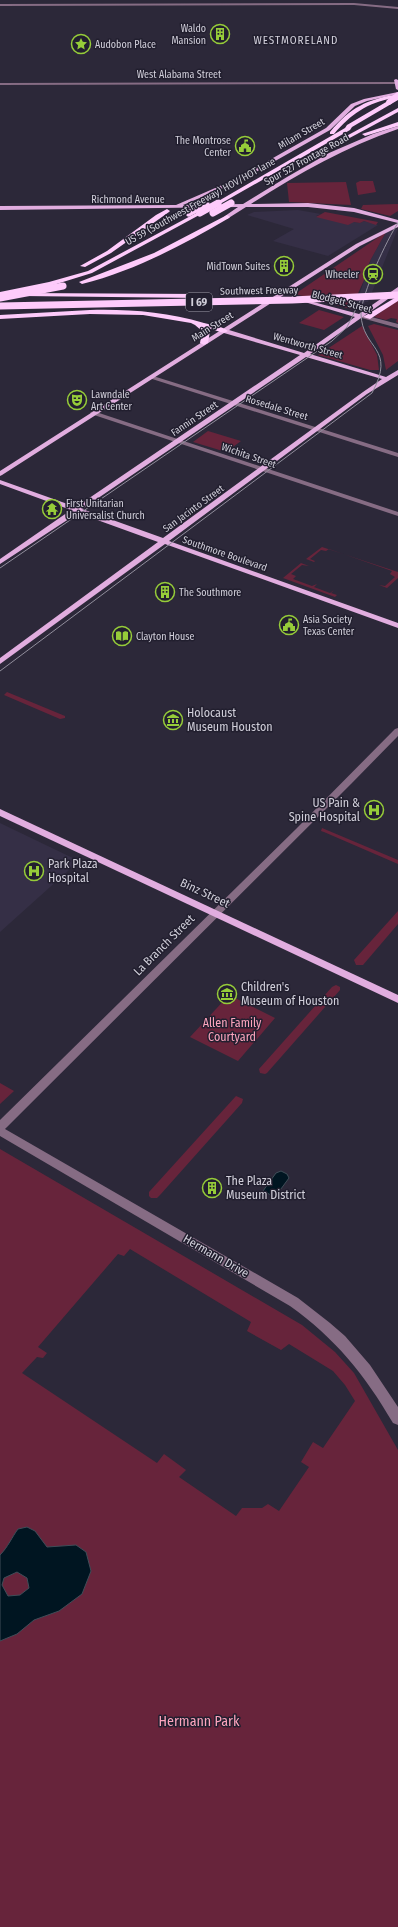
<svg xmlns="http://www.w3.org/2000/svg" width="398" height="1927" font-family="'Fira Sans Condensed',sans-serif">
  <rect width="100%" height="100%" fill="#2c2839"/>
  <g fill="#352f46">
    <polygon points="298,210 321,214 316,216 360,223 364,221 378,225 328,256 273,241 294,229 247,215 254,212"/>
    <polygon points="398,228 368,302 365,302 364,306 355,308 371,259 386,232"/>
    <polygon points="0,823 79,861 0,932"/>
  </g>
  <g fill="#67243b" fill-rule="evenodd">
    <polygon points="360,181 373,181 376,192 358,195 356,183"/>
    <polygon points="346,182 351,205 289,202 287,183"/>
    <polygon points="398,204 398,211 390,216 361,209 363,205"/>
    <polygon points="325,212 378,222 376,225 364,221 360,223 354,222 348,225 316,217"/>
    <polygon points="386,232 371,259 363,277 365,278 351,309 295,294"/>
    <polygon points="398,300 398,323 396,322 397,319 391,318 386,320 374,317"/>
    <polygon points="319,310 344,317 324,330 299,323"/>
    <polygon points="374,324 398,330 398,361 386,370 383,355 368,326"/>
    <polygon points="362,326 377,355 379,370 370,370 318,355"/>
    <polygon points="208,431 241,441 226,452 193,442"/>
    <polygon points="322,547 398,572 398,578 387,588 379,585 385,586 395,577 390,574 392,571 329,549 326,551 321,550 310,559 315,561 314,562 306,559"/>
    <polygon points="301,563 309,566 302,565 291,574 296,576 293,579 312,586 317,584 314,587 330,593 334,590 331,593 337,595 335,597 283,578"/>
    <polygon points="7,692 65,716 65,718 60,719 4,695"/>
    <polygon points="322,828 398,860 398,864 324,832 321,831"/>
    <polygon points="398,911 398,924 363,965 356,965 354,960"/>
    <polygon points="336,985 340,987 340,990 267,1073 265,1074 260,1073 259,1069 332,987"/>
    <polygon points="229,995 275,1018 238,1061 190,1037"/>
    <polygon points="0,1083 14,1091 0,1104"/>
    <polygon points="236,1096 243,1099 242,1103 160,1195 157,1198 151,1198 149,1196 149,1192"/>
    <path d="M0 1149 302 1325 335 1352 354 1373 398 1450V1927H0ZM130 1249 251 1322 247 1331 281 1350 289 1344 333 1371 345 1385 355 1401 323 1448 313 1442 301 1462 309 1467 279 1511 268 1504 262 1508H242L236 1516 179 1477 186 1470 164 1454 157 1463 22 1373 37 1357 43 1358 47 1353 38 1347 118 1254 124 1256Z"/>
  </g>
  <g fill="#001521" stroke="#3f4d58" fill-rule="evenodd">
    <polygon points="281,1171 287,1174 289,1178 275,1197 263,1191 276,1173"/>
    <path d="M27 1527 35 1531 47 1547 76 1545 86 1552 91 1571 82 1594 59 1611 34 1620 17 1634 0 1641V1555C8 1547 12 1537 18 1529ZM17 1572 27 1578 29 1588 20 1595 8 1596 2 1585 4 1578Z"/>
  </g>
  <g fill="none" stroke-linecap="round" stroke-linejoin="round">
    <g fill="#866c84" fill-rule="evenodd">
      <polygon points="354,3 398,7 398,9 354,5 0,6 0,4"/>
      <polygon points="398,82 398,84 0,85 0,83"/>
      <polygon points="360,314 398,324 398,328 358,317 358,315"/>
      <polygon points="149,376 153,376 398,453 398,457 149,378"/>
      <polygon points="93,411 398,512 398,516 91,414 90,413"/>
      <path d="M398 728V736L352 783 5 1129 298 1298 330 1323 345 1336 370 1365 398 1407V1425L393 1423C365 1375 335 1338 290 1306L0 1136V1120L296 829 395 729Z"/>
    </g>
    <g fill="#e1addf" fill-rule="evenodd">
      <polygon points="396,79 398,80 398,90 396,89 394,80"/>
      <path d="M398 92V94L367 101 355 106 330 130 240 181 183 205 243 204 287 177 329 153 373 134 398 126V129C345 147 298 174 251 204L308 203 354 208 398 220V227L360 246 229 330 304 353 355 317 298 300V298L359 314 398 287V292L310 354 386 377 398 370V375L367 394 169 541 398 623V628L165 544 0 664V658L158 542 78 513 0 564V559L71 510 0 484V480L76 507 300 355 224 333 2 475 0 476V471L356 244 398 223 354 212 308 207H246L227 219 224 217 225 216 238 207 0 210V206L176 205 236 179 326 128 351 104 364 99ZM306 357 382 379 363 392 163 538 82 509Z"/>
      <polygon points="0,809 398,995 398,1003 0,816"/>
    </g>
    <g fill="#fecbfb" fill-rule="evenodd">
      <path d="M398 94V100L352 127 350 130 220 204 215 203 345 128 347 125 393 98C367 103 351 114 334 134H330V132C351 107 366 100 398 94Z"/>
      <polygon points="398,108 398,112 344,141 339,140"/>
      <polygon points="398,122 398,126 365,136 362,134"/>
      <polygon points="167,209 170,211 169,212 111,253 85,267 80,266 107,251 156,215"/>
      <polygon points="198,212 203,213 92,273 50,286 0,296 0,292 49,282 88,271"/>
      <path d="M227 215 230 217 229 218C183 245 134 271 82 284L79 282 154 253Z"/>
      <polygon points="24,293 201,294 205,296 201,298 22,296 21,295"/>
      <polygon points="398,296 398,301 370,319 363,317"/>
      <path d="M90 310C129 309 166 312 204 323 212 325 222 326 228 331L224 333 207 328 210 331 208 343 204 345 200 343 202 331 195 325 191 323 143 315 90 314 0 319V315Z"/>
    </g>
    <g stroke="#918e9c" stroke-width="1">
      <polyline points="0,568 332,341 347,327 360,301"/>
      <path d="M0 671 372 393C397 347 362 350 361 314 361 295 387 239 398 223"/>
    </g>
    <polyline stroke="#fecbfb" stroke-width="5.5" points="389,102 398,95"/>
    <g stroke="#fecbfb" stroke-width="7">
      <polyline points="189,213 206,204"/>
      <polyline points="200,213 218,203"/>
      <polyline points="213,213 231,203"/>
      <polyline points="0,298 63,286"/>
      <polyline points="0,306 292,300 398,295"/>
    </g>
  </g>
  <defs>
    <g id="building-ring" transform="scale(1)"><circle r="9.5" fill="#221f2f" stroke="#96cc39" stroke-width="1.5"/><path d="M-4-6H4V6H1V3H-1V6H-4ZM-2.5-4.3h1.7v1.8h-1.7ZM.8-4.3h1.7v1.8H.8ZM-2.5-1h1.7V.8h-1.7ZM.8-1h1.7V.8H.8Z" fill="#96cc39"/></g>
    <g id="sight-ring" transform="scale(1)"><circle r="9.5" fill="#221f2f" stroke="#96cc39" stroke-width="1.5"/><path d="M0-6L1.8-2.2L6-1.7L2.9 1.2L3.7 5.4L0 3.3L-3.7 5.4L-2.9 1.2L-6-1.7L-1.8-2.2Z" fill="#96cc39"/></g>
    <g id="civic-ring" transform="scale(1)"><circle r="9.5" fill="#221f2f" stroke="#96cc39" stroke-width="1.5"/><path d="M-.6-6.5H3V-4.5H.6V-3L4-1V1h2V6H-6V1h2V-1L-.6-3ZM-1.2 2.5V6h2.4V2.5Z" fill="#96cc39"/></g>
    <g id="station-ring" transform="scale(1)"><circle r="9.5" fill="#221f2f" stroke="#96cc39" stroke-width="1.5"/><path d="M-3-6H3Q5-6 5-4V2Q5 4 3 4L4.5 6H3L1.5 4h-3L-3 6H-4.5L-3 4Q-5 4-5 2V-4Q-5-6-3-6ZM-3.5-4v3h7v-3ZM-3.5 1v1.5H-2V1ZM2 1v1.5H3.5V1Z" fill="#96cc39"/></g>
    <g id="theatre-ring" transform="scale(1)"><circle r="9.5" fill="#221f2f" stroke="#96cc39" stroke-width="1.5"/><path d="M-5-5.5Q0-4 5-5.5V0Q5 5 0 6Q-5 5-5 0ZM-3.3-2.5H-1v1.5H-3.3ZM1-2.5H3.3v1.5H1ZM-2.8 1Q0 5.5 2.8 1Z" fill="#96cc39"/></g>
    <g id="temple-ring" transform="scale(1)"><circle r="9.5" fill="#221f2f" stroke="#96cc39" stroke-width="1.5"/><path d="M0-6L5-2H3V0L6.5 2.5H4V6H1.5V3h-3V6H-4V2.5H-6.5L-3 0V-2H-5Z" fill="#96cc39"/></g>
    <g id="library-ring" transform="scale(1)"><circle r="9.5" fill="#221f2f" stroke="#96cc39" stroke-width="1.5"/><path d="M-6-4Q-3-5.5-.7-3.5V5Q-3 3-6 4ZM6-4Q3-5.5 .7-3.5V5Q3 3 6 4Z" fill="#96cc39"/></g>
    <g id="museum-ring" transform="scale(1)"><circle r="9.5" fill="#221f2f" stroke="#96cc39" stroke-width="1.5"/><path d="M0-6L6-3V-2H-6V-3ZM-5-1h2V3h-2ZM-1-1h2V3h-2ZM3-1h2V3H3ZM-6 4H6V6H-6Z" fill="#96cc39"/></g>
    <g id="hospital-ring" transform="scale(1)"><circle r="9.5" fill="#221f2f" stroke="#96cc39" stroke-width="1.5"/><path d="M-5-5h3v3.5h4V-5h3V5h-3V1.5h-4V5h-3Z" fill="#96cc39"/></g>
  </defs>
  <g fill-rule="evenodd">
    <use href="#building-ring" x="220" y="34"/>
    <use href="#sight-ring" x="81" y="44"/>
    <use href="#civic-ring" x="245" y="146"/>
    <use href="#building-ring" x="284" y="266"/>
    <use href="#station-ring" x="373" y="274"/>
    <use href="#theatre-ring" x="77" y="400"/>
    <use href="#temple-ring" x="52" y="509"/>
    <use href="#building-ring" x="165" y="592"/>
    <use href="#civic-ring" x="289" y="625"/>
    <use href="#library-ring" x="122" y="636"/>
    <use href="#museum-ring" x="173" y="720"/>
    <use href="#hospital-ring" x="374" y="810"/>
    <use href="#hospital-ring" x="34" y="871"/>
    <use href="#museum-ring" x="227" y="994"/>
    <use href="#building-ring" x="212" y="1188"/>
  </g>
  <g text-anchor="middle" stroke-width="3" stroke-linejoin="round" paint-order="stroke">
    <g font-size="10" fill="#d1cfda" stroke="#221f2f" text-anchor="start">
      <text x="206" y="32" text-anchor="end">Waldo<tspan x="206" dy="12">Mansion</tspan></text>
      <text x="95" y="48">Audobon Place</text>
      <text x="231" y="144" text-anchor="end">The Montrose<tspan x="231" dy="12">Center</tspan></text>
      <text x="270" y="270" text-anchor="end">MidTown Suites</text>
      <text x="359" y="278" text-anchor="end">Wheeler</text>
      <text x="91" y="398">Lawndale<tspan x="91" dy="12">Art Center</tspan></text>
      <text x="66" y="507">First Unitarian<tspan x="66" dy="12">Universalist Church</tspan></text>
      <text x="179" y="596">The Southmore</text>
      <text x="303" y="623">Asia Society<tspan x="303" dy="12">Texas Center</tspan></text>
      <text x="136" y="640">Clayton House</text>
    </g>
    <g font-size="10" fill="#d1cfda" stroke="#221f2f">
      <text x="179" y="78">West Alabama Street</text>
      <text transform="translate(301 133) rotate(-30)" y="4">Milam Street</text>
      <text transform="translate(306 159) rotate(-29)" y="4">Spur 527 Frontage Road</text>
      <text x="128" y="203">Richmond Avenue</text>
      <text transform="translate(200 201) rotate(-29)" y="4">US 59 (Southwest Freeway) HOV/HOT lane</text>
      <text transform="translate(259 290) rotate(-1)" y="4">Southwest Freeway</text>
      <text transform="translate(342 301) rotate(15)" y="4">Blodgett Street</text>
      <text transform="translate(212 326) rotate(-32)" y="4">Main Street</text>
      <text transform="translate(308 345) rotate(16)" y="4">Wentworth Street</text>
      <text transform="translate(277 407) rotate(17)" y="4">Rosedale Street</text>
      <text transform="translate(194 418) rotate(-34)" y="4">Fannin Street</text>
      <text transform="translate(249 455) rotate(19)" y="4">Wichita Street</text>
      <text transform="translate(193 508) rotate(-36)" y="4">San Jacinto Street</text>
      <text transform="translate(225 553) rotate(19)" y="4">Southmore Boulevard</text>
    </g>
    <g font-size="11" letter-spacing="1" fill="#d1cfda" stroke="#221f2f">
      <text x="296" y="44">WESTMORELAND</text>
    </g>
    <rect fill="#221f2f" stroke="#9c9aa7" stroke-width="1" x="186" y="293" width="26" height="18" rx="3"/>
    <g font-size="11" font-weight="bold" fill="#d1cfda">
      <text x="199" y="306">I 69</text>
    </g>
    <g font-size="12" fill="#d1cfda" stroke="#221f2f" text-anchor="start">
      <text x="187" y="717">Holocaust<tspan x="187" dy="14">Museum Houston</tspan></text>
      <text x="360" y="807" text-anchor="end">US Pain &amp;<tspan x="360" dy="14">Spine Hospital</tspan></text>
      <text x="48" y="868">Park Plaza<tspan x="48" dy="14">Hospital</tspan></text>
      <text x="241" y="991">Children's<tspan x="241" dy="14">Museum of Houston</tspan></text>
      <text x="226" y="1185">The Plaza<tspan x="226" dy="14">Museum District</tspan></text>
    </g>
    <g font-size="12" fill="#d1cfda" stroke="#221f2f">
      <text transform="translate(205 893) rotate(25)" y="4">Binz Street</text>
      <text transform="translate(164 945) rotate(-45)" y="4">La Branch Street</text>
      <text transform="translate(216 1256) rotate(30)" y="4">Hermann Drive</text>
    </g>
    <g font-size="12" fill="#fda4bd" stroke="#221f2f">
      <text x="232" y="1027">Allen Family<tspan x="232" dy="14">Courtyard</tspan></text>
    </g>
    <g font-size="14" fill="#fda4bd" stroke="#221f2f">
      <text x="199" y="1726">Hermann Park</text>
    </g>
  </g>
</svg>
